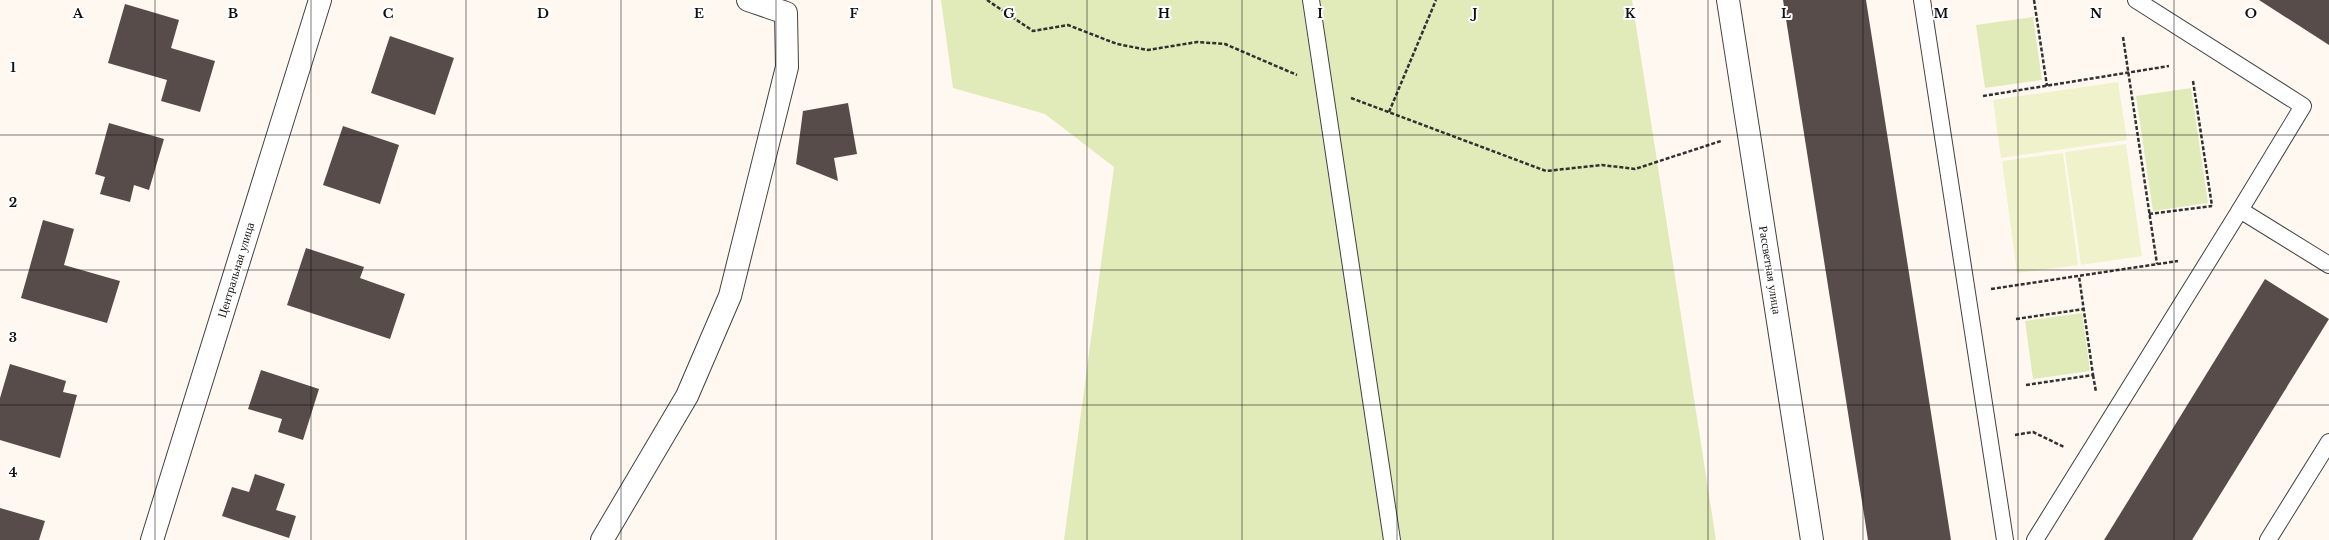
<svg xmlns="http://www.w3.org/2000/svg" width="2329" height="540" font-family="'Libre Baskerville',serif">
  <rect width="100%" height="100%" fill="#fff8f1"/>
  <g fill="#e0ebb9">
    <polygon points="941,0 1632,0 1716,540 1064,540 1114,167 1045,114 953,88"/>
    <polygon points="2033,17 2042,80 1985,88 1976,25"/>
    <polygon points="2191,88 2208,203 2153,211 2136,96"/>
    <polygon points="2082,313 2090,371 2033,379 2025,321"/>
  </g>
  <g fill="#eff2cb">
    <polygon points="2118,82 2127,140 2001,158 1993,100"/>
    <polygon points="2126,144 2142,256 2081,265 2065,152"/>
    <polygon points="2063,153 2078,265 2017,273 2002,161"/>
  </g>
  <g fill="#584c4b">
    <polygon points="1783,0 1866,0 1951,540 1868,540"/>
    <polygon points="2259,0 2329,0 2329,45"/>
    <polygon points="125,4 179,20 171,48 215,61 200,112 161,101 167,80 108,63"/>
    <polygon points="390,36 454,58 435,115 371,93"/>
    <polygon points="848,103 857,154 834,158 838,181 796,164 803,111"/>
    <polygon points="109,123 164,139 149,190 134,185 130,202 100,194 105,177 95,174"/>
    <polygon points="343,126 399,145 380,204 323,185"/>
    <polygon points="43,220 74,229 64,265 120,281 107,323 21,298"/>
    <polygon points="306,248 364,267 360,278 405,294 390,339 287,305"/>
    <polygon points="2265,279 2329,319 2192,540 2104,540"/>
    <polygon points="10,364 66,381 63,392 77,395 60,458 0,440 0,398"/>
    <polygon points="261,370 319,389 303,440 278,432 282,419 248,409"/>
    <polygon points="255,474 285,484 276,510 296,516 289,538 222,516 232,487 249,492"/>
    <polygon points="0,508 45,521 39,540 0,540"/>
  </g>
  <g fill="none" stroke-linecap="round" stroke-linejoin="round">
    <g stroke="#424242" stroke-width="18">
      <g id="service">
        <polyline points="1311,0 1392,540"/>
        <polyline points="1922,0 2005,540"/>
        <polyline points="2136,0 2303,106 2240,210"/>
        <polyline points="2035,540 2240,210 2329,265"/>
        <polyline points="2268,540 2329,442"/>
      </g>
    </g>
    <g stroke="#424242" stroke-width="24">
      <g id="minor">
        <polyline points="1728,0 1812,540"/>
        <polyline points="152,540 320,0"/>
        <polyline points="602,540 687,396 730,296 787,67 786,13 748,0"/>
      </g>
    </g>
    <g stroke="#313131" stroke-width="2.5" stroke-dasharray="4 2" stroke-linecap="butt">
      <polyline points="987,0 1033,31 1068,25 1117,44 1148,50 1197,42 1225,44 1297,75"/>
      <polyline points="2034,0 2047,86"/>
      <polyline points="2123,37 2157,264"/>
      <polyline points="2193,81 2212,206"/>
      <polyline points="1983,96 2169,66"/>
      <polyline points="1351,98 1546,171 1602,165 1635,169 1721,141"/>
      <polyline points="1389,112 1436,0"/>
      <polyline points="2149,214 2212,206"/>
      <polyline points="1991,289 2178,261"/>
      <polyline points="2016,319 2084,309"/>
      <polyline points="2093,375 2096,392"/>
      <polyline points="2026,385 2093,375 2079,276"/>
      <polyline points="2015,435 2033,432 2064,447"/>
    </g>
    <use href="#service" stroke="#fff" stroke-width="16"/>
    <use href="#minor" stroke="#fff" stroke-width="22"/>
  </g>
  <path fill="none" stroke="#0f0f0f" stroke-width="1" stroke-opacity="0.55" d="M155 0V540M311 0V540M466 0V540M621 0V540M776 0V540M932 0V540M1087 0V540M1242 0V540M1397 0V540M1553 0V540M1708 0V540M1863 0V540M2018 0V540M2174 0V540M0 135H2329M0 270H2329M0 405H2329"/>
  <g text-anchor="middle" stroke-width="4" stroke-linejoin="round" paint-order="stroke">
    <g font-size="12" fill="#0f0f0f" stroke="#fff">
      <text transform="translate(236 270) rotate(-73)" y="4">Центральная улица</text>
      <text transform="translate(1770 270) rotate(81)" y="4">Рассветная улица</text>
    </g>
  </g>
  <g font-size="13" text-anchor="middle" font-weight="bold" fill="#0f0f0f" stroke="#fff" stroke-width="4" stroke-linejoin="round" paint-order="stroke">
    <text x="78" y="18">A</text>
    <text x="233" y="18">B</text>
    <text x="388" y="18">C</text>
    <text x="543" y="18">D</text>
    <text x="699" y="18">E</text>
    <text x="854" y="18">F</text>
    <text x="1009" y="18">G</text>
    <text x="1164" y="18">H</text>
    <text x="1320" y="18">I</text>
    <text x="1475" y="18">J</text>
    <text x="1630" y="18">K</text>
    <text x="1786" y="18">L</text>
    <text x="1941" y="18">M</text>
    <text x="2096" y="18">N</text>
    <text x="2251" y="18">O</text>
    <text x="13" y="72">1</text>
    <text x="13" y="207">2</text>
    <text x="13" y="342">3</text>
    <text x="13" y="477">4</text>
  </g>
</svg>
